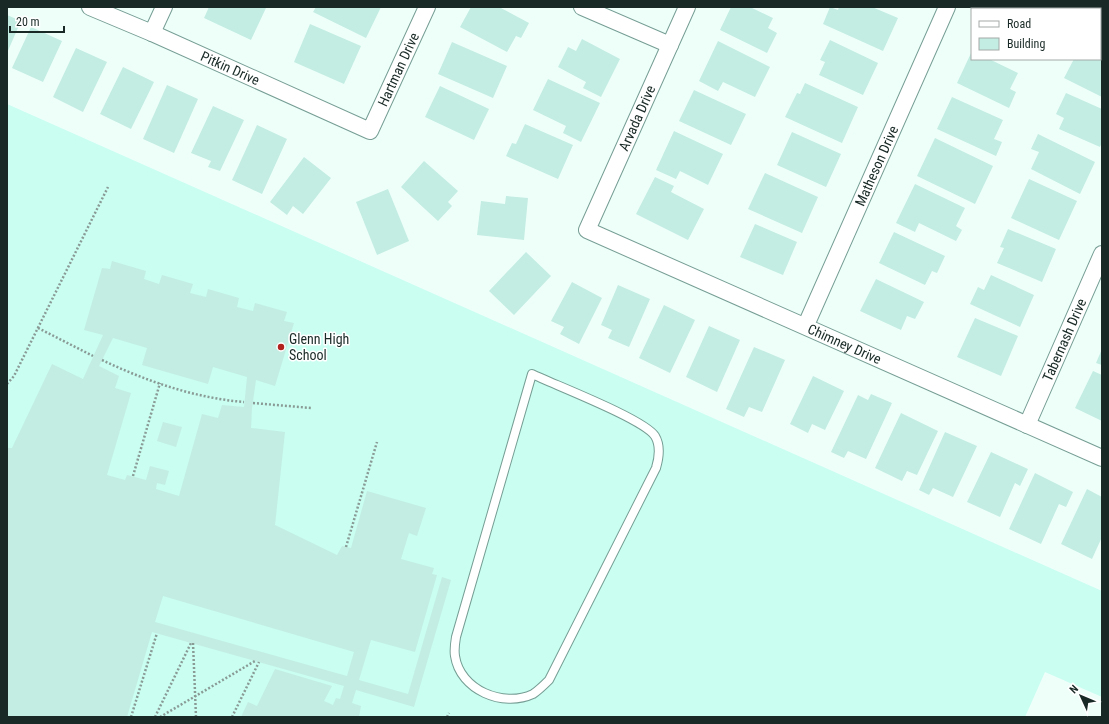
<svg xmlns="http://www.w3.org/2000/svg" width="1109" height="724" font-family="'Roboto Condensed',sans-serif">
  <rect width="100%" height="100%" fill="#eefffa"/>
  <polygon fill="#c9fef1" points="7,104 1102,591 1102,697 1045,672 1025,717 7,717"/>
  <g fill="#c3ede2" fill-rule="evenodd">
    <polygon points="209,7 263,7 266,8 251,40 204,18"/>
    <polygon points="316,7 381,7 366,38 313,12"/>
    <polygon points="471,7 499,7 529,23 521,38 516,36 507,52 460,27"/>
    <polygon points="731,7 750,7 773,18 768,28 777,33 767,53 720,30"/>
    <polygon points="830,7 838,10 839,7 872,7 898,18 883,51 823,24"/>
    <polygon points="1026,7 1063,7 1062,9 1030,9"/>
    <polygon points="7,15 21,21 7,53"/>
    <polygon points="310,24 361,46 344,84 294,62"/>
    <polygon points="31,27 62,41 43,82 12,68"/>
    <polygon points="582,39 620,59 601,97 583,88 586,82 558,67 568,47 576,51"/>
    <polygon points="830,40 878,63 863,95 819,75 825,62 820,60"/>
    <polygon points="718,41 770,67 755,97 723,82 718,91 699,81"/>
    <polygon points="452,42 507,66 493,98 438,74"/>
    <polygon points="76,48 107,62 83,112 53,97"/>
    <polygon points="972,51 972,59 989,59 1018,73 1010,89 1016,92 1009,108 957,83"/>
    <polygon points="1100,51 1102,52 1102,97 1064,78 1074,59 1100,59"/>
    <polygon points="123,67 154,82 131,129 100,114"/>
    <polygon points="548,79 600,103 581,142 563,133 566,126 533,110"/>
    <polygon points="805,83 858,107 842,143 785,117 797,93 800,94"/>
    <polygon points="167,85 198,99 174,153 143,139"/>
    <polygon points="440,86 489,109 474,140 425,117"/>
    <polygon points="694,90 746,114 731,145 679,121"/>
    <polygon points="1066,93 1102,109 1102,142 1100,147 1059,129 1064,118 1056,114"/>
    <polygon points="952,97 1003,120 994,139 1002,142 996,156 937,129"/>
    <polygon points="213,106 244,120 220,171 208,167 211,161 191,153"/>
    <polygon points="525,124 573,145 558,179 506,156 512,143 516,144"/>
    <polygon points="257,125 287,139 262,194 232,180"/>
    <polygon points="674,131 723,154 708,185 680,171 676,179 656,170"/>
    <polygon points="792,132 841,154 826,187 777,165"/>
    <polygon points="1038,134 1095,162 1080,194 1031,169 1039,152 1031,149"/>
    <polygon points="935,138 993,166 975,204 917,176"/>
    <polygon points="304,157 331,178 303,214 293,206 287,215 270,202"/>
    <polygon points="424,161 458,191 448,202 452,206 438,221 401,187"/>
    <polygon points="765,173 818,197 802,233 748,209"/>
    <polygon points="655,177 674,186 671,192 704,209 688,240 636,214"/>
    <polygon points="1029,179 1077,201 1059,240 1011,218"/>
    <polygon points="915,184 965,208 956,226 962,230 956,241 919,223 915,232 896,223"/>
    <polygon points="388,189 409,241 377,255 356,202"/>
    <polygon points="506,196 528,198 524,240 477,235 481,201 505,204"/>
    <polygon points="755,224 797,242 783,275 740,257"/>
    <polygon points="1008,229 1056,249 1042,282 997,263 1004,248 1000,247"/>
    <polygon points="894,232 945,256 937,273 932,271 925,285 879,263"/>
    <polygon points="526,252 551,276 514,315 489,291"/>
    <path d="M112 261 146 271 144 279 159 284 162 275 193 284 190 293 206 297 208 289 239 298 237 307 253 311 255 303 287 312 284 321 294 323 275 386 256 380 252 408 251 428 285 432 275 525 337 555 342 546 351 548 367 491 426 508 417 536 409 533 401 559 434 568 432 574 437 575 415 652 371 640 359 680 408 694 442 577 451 580 414 707 356 690 352 703 361 706 359 717H241L248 702 257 706 275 669 332 686 324 701 333 705 336 698 340 699 344 686 152 632 127 717H7V448H12L52 364 83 379 103 335 84 330 102 268 110 269ZM113 338 147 348 142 365 208 384 213 367 247 377 244 407 222 405 218 418 202 414 179 496 156 489 157 483 165 485 169 471 150 466 146 480 127 475 125 480 107 475 131 393 115 388 119 376 99 366ZM163 596 354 652 347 676 155 622Z"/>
    <polygon points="991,275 1034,295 1020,327 970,304 978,287 984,290"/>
    <polygon points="876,279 924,302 915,319 907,316 901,330 860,311"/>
    <polygon points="572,282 602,298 579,344 560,334 564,327 551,321"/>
    <polygon points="618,285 650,299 629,347 608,338 612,330 601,325"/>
    <polygon points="664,305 695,320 670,373 639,358"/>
    <polygon points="975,318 1018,336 1001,376 957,357"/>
    <polygon points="709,326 740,340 717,392 686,377"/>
    <polygon points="754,347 785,360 762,412 749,407 744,417 726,409"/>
    <polygon points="1102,349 1102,365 1096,363"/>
    <polygon points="1093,371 1102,375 1102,421 1075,408"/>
    <polygon points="813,376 844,391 825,430 812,424 808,433 790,424"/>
    <polygon points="871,394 892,403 866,459 848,451 844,458 831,452 858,395 868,400"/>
    <polygon points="901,413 938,431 917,475 907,471 902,481 875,468"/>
    <polygon points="163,422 182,427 176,447 157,441"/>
    <polygon points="945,432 977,446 953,497 933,488 929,495 919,490"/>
    <polygon points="991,452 1028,469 1020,486 1015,483 1000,517 967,502"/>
    <polygon points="1035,473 1073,492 1066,507 1059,504 1041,544 1009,529"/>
    <polygon points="1087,489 1102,497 1102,537 1092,559 1061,544"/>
  </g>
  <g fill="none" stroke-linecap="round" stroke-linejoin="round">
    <g stroke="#769e94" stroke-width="10">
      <path id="lane" d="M532 374C555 385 644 419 655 436 661 446 659 458 656 468L549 680C544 685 539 690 533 694 503 708 460 690 455 656 454 650 455 643 456 637Z"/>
    </g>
    <g stroke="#769e94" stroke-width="18">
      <g id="street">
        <path id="s1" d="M90 7 152 33 370 131 427 7"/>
        <polyline points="582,7 670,45"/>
        <path id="s2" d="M687 7 587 230 1102 458"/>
        <polyline points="152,33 164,7"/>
        <path id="s3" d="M806 325 947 7"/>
        <path id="s4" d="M1027 425 1102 254"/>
      </g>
    </g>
    <g stroke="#8a9b96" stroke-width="2.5" stroke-dasharray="2 2" stroke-linecap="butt">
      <polyline points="38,328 93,356"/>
      <path d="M102 360C146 381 195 398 244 402"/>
      <polyline points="7,384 14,376 108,187"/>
      <polyline points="253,403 311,408"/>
      <polyline points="133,476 160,383"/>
      <polyline points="346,547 377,442"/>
      <polyline points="193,643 196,717"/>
      <polyline points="131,717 157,633"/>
      <polyline points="155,717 191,643"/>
      <polyline points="160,717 255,661"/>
      <polyline points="232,717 259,662"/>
      <polyline points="447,717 449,713"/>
    </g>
    <use href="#lane" stroke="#fff" stroke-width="8"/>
    <use href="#street" stroke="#fff" stroke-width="16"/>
  </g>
  <circle fill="#b1211d" stroke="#fff" stroke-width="1.5" cx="281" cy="347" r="4"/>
  <g text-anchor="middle" stroke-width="3" stroke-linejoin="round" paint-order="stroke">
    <g font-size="14" fill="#192a26" stroke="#fff">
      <text dy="5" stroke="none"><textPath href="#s1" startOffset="153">Pitkin Drive</textPath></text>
      <text dy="5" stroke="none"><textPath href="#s1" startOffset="374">Hartman Drive</textPath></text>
      <text transform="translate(637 118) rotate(-66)" y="5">Arvada Drive</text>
      <text dy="5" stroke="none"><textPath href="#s3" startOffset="174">Matheson Drive</textPath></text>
      <text dy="5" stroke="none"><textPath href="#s4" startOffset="93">Tabernash Drive</textPath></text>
      <text dy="5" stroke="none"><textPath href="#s2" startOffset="526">Chimney Drive</textPath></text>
    </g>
    <g font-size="14" fill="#192a26" stroke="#fff" text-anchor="start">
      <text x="289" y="344">Glenn High<tspan x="289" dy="16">School</tspan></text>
    </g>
  </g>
  <rect width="1109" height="724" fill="none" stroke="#192a26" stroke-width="16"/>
  <rect x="971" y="8" width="130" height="52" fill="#ffffff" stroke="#a3aaa8"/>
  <rect x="979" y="21" width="20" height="6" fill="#ffffff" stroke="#a3aaa8"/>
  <text x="1007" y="28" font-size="12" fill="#192a26">Road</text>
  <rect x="979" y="38" width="20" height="12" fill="#c3ede2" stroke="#a3aaa8"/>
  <text x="1007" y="48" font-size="12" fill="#192a26">Building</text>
  <g transform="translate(1081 696) rotate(314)" stroke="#ffffff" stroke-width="3" paint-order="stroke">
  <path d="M0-3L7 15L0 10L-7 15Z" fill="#192a26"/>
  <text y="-6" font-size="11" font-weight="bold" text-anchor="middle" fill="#192a26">N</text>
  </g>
  <path d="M10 26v6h54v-6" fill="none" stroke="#192a26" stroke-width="2"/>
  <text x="16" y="26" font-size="12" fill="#192a26" stroke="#ffffff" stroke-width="3" paint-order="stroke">20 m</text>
</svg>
